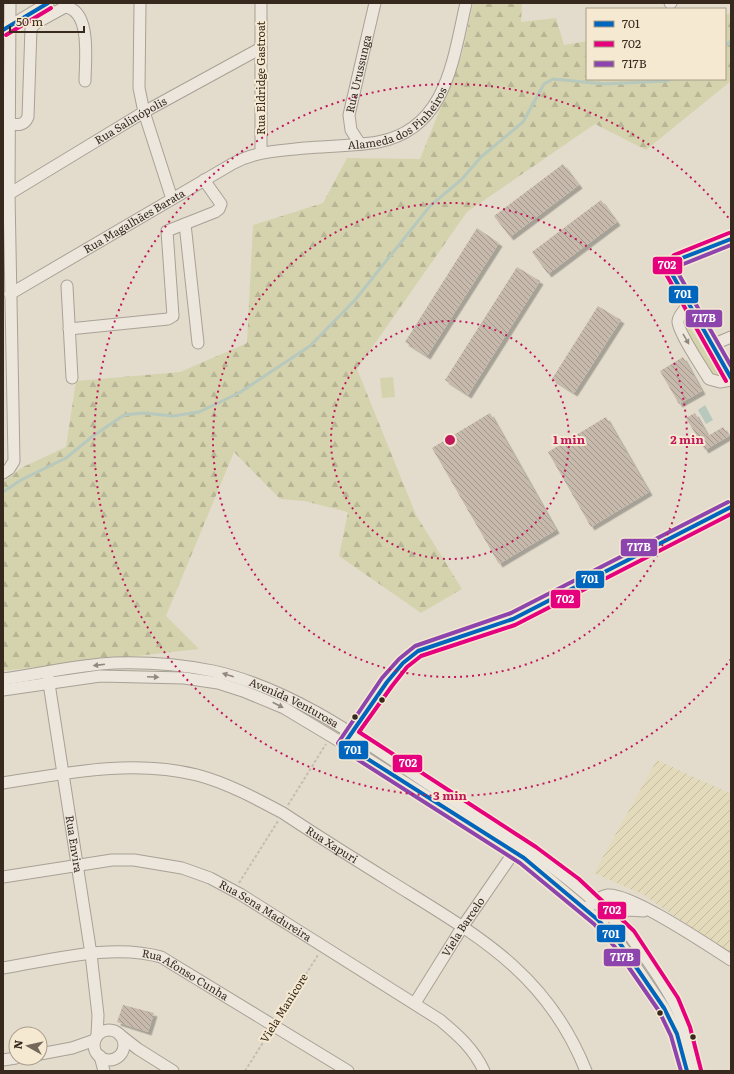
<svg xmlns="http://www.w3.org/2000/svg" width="734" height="1074" font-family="Literata,serif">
  <defs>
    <pattern id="farmland-furrows" width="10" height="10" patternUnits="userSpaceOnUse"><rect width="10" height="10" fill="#e3dabc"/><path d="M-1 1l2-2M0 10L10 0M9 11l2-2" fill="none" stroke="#c3bba1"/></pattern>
    <pattern id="forest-firs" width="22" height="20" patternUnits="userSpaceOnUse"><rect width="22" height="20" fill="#d4d3ae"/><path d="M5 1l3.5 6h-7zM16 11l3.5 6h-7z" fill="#b7b595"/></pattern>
    <pattern id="building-back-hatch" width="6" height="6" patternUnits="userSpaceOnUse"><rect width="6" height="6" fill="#c7baad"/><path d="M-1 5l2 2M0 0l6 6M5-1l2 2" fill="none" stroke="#a2978c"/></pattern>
    <filter id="shadow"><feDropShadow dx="3.5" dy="3.5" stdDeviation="0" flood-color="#0004"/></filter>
  </defs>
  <rect width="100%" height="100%" fill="#e3dccc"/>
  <polygon fill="url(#farmland-furrows)" points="657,760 731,794 731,955 644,895 594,873"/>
  <g fill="#d4d3ae">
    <polygon points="683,316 722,379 712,375 681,326"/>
    <polygon points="393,377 395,397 382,398 380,378"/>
  </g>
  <polygon fill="url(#forest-firs)" points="473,3 522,3 521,22 556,18 564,45 587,41 587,79 725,79 725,15 731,13 731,81 646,150 595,124 467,212 357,369 416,515 462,589 421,613 339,556 348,512 304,501 280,499 234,452 166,616 199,649 3,671 3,482 23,467 66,447 76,381 180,372 247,343 253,225 323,203 347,158 420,159 462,54"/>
  <polygon fill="#b7c8bd" points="705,405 713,420 706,424 698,410"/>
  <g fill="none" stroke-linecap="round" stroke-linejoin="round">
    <g stroke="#b7c8bd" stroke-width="3">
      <polyline points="725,46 731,41"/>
      <polyline points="3,492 21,480 66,458 93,436 124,415 143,413 173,416 199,412 239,393 310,346 355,300 430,206 462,179 481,157 523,122 544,84 553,79 604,84 667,81 671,79"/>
    </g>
  </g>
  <g fill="url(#building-back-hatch)" filter="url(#shadow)">
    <polygon points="563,164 579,185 510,237 494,216"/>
    <polygon points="601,200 617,222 548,274 532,252"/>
    <polygon points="477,228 499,243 427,356 405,342"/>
    <polygon points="517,267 540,281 468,395 445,380"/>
    <polygon points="598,306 621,320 574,393 552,379"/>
    <polygon points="683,357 702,391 679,404 660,371"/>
    <polygon points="490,413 556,530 499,564 432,448"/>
    <polygon points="695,413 708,436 723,427 729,436 705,450 686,418"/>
    <polygon points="606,417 649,492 591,527 548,452"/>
    <polygon points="123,1005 154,1013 148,1032 117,1022"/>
  </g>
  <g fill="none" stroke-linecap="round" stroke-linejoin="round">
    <g stroke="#a8a195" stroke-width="13">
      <g id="minor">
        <polyline points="140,3 139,88 144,112 172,199"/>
        <polyline points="261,3 261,152"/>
        <polyline points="670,3 671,3"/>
        <polyline points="5,29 48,3"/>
        <path d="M9 124C18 125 24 126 28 117L31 28 36 23 65 7C92 10 85 62 85 81"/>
        <path id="s1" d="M360 144 351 130 349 115 375 3"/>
        <path id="s2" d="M4 197 144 112 261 48"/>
        <polyline points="185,224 198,343"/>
        <polyline points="731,239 677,260 674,264 672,274 731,378"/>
        <polyline points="67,286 72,378"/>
        <path id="s3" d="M10 294 232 164C255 151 279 151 305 148 329 146 354 146 378 142 447 129 453 59 466 3"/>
        <path d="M688 305C685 310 679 314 678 321 677 330 703 369 709 379L720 382 731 380"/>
        <polyline points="69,329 168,319 173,316 167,231 215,212 219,209 221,204 204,180"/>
        <polyline points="712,345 731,337"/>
        <polyline points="3,473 9,469 14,461 9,194 10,3"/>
        <path id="s4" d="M48 677 91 954 98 1015 97 1036"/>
        <path id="s5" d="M3 679C40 674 77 665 114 663 145 662 183 665 213 671 299 690 376 750 448 797 499 830 551 862 596 903 608 913 620 924 630 936 644 955 662 981 673 1001 685 1022 689 1048 695 1071"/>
        <polyline points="3,690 100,676 184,678 218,683 243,691 284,708 344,744 524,858 598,920 619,942 664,1008 677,1034 687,1071"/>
        <polyline points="347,740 387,682 403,663 418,651 513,619 731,507"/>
        <path id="s6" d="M3 783C67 773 132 759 197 775 227 783 255 798 283 813 319 837 356 860 393 883 478 936 547 973 586 1071"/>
        <path id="s7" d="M3 877 112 860H134L182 868 210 878 240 894 440 1020C458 1035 474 1049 484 1071"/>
        <path d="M590 905C594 901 602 896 608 895 631 893 709 946 731 960"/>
        <polyline points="604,918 628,910 644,911"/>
        <path id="s8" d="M3 968C53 960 112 943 161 957L348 1071"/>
        <path id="s9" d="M415 1003 463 926 514 852"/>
        <circle cx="109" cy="1045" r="15"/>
        <polyline points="120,1035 138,1049 173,1071"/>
        <polyline points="40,1054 72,1048 95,1040"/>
        <polyline points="100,1056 104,1071"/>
        <polyline points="3,1060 16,1058"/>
      </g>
    </g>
    <g stroke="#c4bdb4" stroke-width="2" stroke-dasharray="3 2" stroke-linecap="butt">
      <polyline points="288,805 326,744"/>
      <polyline points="239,883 278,821"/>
      <polyline points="279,1017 318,955"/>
      <polyline points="245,1071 269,1033"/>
    </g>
    <use href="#minor" stroke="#ece6dd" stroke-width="11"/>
    <g stroke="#f5e9d1" stroke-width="7">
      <g id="bus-1">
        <polyline points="3,30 48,3"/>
        <polyline points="731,239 677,260 674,264 672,274 731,378"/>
        <polyline points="687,1071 677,1034 664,1008 619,942 598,920 524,858 344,744 387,682 403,663 418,651 513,619 731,507"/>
      </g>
    </g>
    <g stroke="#f5e9d1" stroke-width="7">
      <g id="bus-2">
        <polyline points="6,35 51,8"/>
        <polyline points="726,381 666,274 668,262 674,255 729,233"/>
        <polyline points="701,1070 690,1027 678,998 634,931 614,912 579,879 536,847 359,732 392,686 407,667 421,656 515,625 731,514"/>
      </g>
    </g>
    <g stroke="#f5e9d1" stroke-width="7">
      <g id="bus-3">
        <polyline points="731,245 681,265 678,273 731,366"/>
        <polyline points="681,1071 671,1036 659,1011 614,946 594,924 520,863 341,749 338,743 382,678 399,659 415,646 511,613 728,502"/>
      </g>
    </g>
    <use href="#bus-1" stroke="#0065bd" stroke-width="4"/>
    <use href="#bus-2" stroke="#e5007d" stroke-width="4"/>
    <use href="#bus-3" stroke="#8e44ad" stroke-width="4"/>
  </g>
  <defs><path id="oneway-solid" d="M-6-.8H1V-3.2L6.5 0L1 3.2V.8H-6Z"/></defs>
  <g fill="#92887d">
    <use href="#oneway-solid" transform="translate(686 339) rotate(60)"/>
    <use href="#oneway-solid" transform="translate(99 665) rotate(173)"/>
    <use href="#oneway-solid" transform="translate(228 675) rotate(-163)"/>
    <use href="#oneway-solid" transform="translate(153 677) rotate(3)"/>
    <use href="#oneway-solid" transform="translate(278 705) rotate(27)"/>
  </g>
  <g fill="none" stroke="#c2185b" stroke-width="2" stroke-dasharray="2 4">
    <circle cx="450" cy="440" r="119"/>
    <circle cx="450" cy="440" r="237"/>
    <path d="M731 659A356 356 0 1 1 731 221"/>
  </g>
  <g fill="#37291d" stroke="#f5e9d1" stroke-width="1.5">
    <circle cx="382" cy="700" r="3.5"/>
    <circle cx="355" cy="717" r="3.5"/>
    <circle cx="660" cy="1013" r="3.5"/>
    <circle cx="693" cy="1037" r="3.5"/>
  </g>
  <g text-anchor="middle" stroke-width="4" stroke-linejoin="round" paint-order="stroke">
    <g font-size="11" fill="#37291d" stroke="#f5e9d1">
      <text dy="4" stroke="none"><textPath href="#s1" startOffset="74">Rua Urussunga</textPath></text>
      <text transform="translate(261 78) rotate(-90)" y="4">Rua Eldridge Gastroat</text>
      <text dy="4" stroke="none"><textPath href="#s3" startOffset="435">Alameda dos Pinheiros</textPath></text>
      <text dy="4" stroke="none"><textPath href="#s2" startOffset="148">Rua Salinópolis</textPath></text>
      <text dy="4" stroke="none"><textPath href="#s3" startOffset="144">Rua Magalhães Barata</textPath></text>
      <text dy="4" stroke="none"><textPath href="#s5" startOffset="299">Avenida Venturosa</textPath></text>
      <text dy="4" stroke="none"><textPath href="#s4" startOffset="169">Rua Envira</textPath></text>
      <text dy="4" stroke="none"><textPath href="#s6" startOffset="348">Rua Xapuri</textPath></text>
      <text dy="4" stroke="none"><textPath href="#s7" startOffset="275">Rua Sena Madureira</textPath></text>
      <text dy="4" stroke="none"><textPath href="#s9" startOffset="90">Viela Barcelo</textPath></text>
      <text dy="4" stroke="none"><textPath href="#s8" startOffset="189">Rua Afonso Cunha</textPath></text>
      <text transform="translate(284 1008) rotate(-58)" y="4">Viela Manicore</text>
    </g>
  </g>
  <circle cx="450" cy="440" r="6" fill="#c2185b" stroke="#f5e9d1" stroke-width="2"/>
  <g font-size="12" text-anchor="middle" font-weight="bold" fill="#c2185b" stroke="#f5e9d1" stroke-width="4" stroke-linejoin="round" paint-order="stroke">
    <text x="569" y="444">1 min</text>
    <text x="687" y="444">2 min</text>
    <text x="450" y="800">3 min</text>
  </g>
  <g stroke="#f5e9d1" stroke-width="1.5">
    <rect x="652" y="256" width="31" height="19" rx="4" fill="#e5007d"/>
    <rect x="668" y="285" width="31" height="19" rx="4" fill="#0065bd"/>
    <rect x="685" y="309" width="38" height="19" rx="4" fill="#8e44ad"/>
    <rect x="620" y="538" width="38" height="19" rx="4" fill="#8e44ad"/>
    <rect x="575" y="570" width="30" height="19" rx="4" fill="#0065bd"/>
    <rect x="550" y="589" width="31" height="20" rx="4" fill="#e5007d"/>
    <rect x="338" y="740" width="31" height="20" rx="4" fill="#0065bd"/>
    <rect x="392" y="754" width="31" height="19" rx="4" fill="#e5007d"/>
    <rect x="597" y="901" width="30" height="19" rx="4" fill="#e5007d"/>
    <rect x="596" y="924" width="30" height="19" rx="4" fill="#0065bd"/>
    <rect x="603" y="948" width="38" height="19" rx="4" fill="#8e44ad"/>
  </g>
  <g font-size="11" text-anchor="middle" font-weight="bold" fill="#fff">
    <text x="667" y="269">702</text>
    <text x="683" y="298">701</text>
    <text x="704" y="322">717B</text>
    <text x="639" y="551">717B</text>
    <text x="590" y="583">701</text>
    <text x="565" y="603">702</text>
    <text x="353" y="754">701</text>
    <text x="408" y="767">702</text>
    <text x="612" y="914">702</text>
    <text x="611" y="938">701</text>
    <text x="622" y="961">717B</text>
  </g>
  <rect width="734" height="1074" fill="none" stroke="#37291d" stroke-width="8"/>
  <rect x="586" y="8" width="140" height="72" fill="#f5e9d1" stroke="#a99c89"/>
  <rect x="594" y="21" width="20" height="6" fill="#0065bd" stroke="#a99c89"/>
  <text x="622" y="28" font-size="12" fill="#37291d">701</text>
  <rect x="594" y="41" width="20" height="6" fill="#e5007d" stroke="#a99c89"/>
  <text x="622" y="48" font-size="12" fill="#37291d">702</text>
  <rect x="594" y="61" width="20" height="6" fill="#8e44ad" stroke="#a99c89"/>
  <text x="622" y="68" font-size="12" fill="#37291d">717B</text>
  <g transform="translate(28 1046) rotate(278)"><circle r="19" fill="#f5e9d1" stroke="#a99c89"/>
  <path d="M0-3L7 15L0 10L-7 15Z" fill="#73685a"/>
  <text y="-6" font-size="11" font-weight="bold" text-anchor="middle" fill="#37291d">N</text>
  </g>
  <path d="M10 26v6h74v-6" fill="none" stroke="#37291d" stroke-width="2"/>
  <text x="16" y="26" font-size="12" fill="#37291d" stroke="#f5e9d1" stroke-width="3" paint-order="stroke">50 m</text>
</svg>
